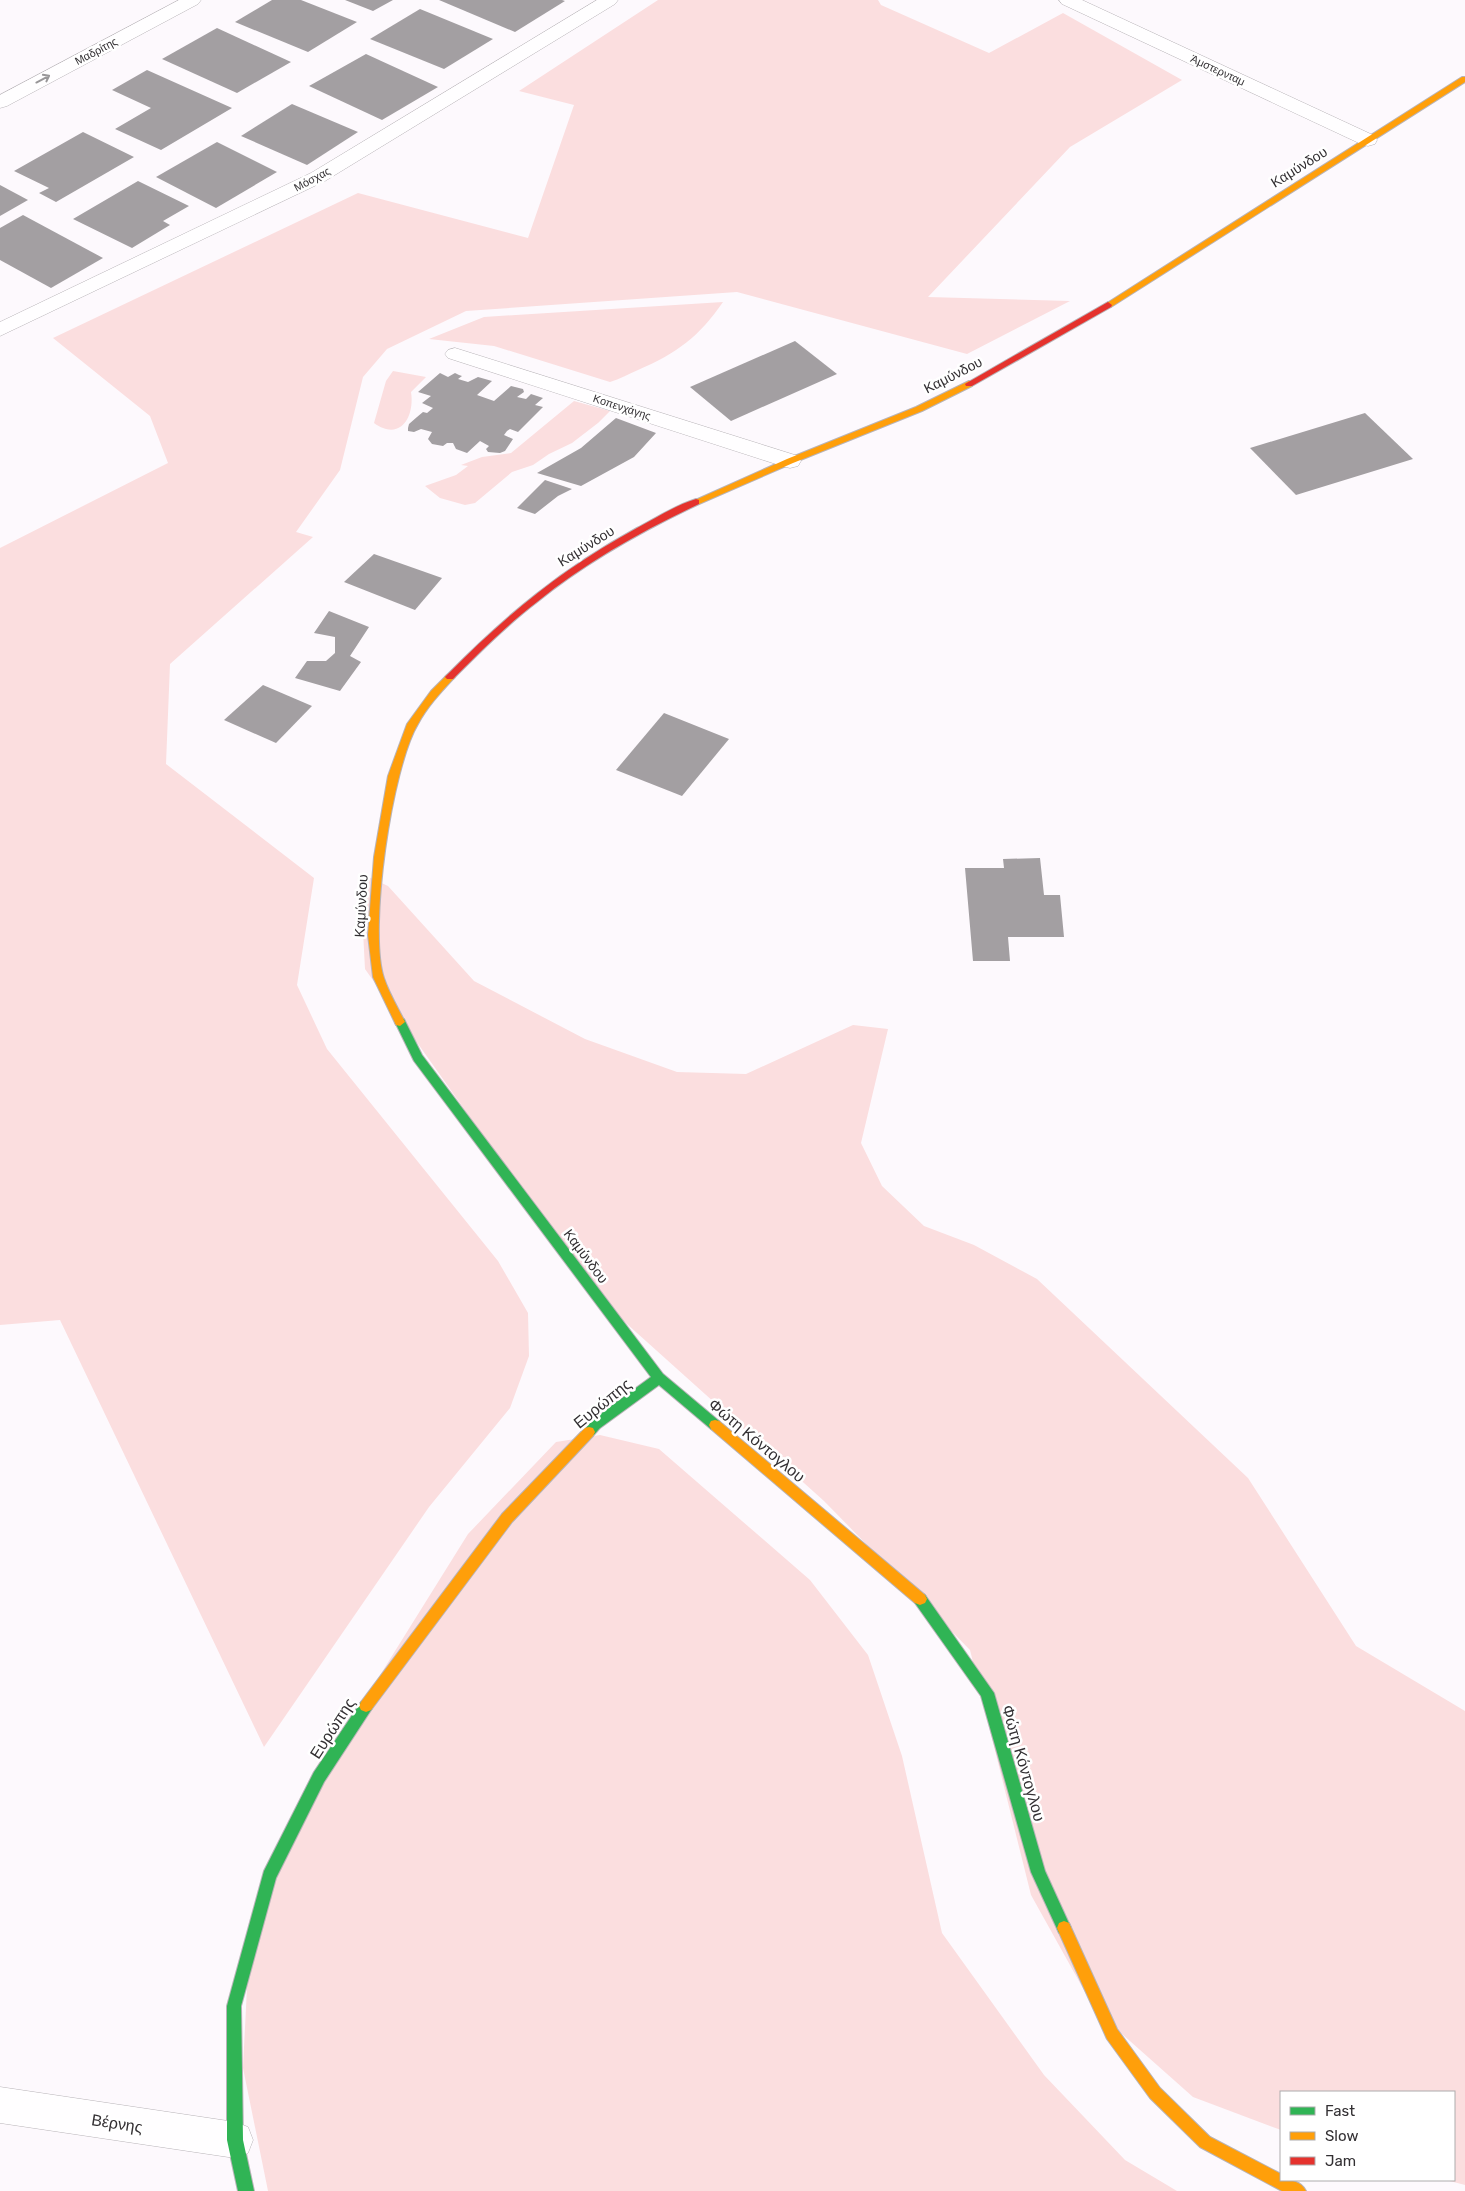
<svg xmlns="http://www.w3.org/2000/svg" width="1465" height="2191" font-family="Rubik,sans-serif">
  <rect width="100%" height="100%" fill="#fdf9fd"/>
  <g fill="#fbdedf">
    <polygon points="658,0 878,0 881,5 989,53 1063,13 1182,80 1070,147 928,297 1070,301 967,354 737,292 466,311 387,349 363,377 340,470 296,532 313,537 170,664 166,764 314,878 297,985 327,1049 498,1261 528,1313 529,1356 510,1408 429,1507 264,1747 60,1320 0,1325 0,548 168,463 150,416 53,338 358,193 528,238 574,105 519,91"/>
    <path d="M723 302C699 337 677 353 638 370 628 374 620 379 610 382L494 346 429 339 484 317Z"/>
    <path d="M393 371 426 377 411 392C415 417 400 442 374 423L386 381Z"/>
    <polygon points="574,401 610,411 598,423 572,443 549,454 533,465 512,472 475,503 465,505 440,498 425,486 456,475 468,466 461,465 482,457 511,453"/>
    <polygon points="360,873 388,886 474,981 585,1039 677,1072 746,1074 853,1025 888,1029 861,1143 882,1186 924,1226 974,1245 1037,1279 1248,1478 1356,1646 1465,1711 1465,2185 1446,2180 1454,2180 1454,2092 1281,2092 1281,2130 1193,2097 1095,2010 1031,1895 970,1650 824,1501 598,1298 365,969"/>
    <polygon points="600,1435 659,1449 810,1580 868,1655 902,1756 942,1933 1044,2075 1125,2160 1177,2191 268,2191 243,2068 250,1927 299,1805 468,1534 556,1442"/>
  </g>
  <g fill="#a39fa2">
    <polygon points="272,0 301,0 357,22 308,52 235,22"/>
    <polygon points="345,0 393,0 373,11"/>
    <polygon points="439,0 562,0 565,1 515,32"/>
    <polygon points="420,9 493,39 444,69 370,39"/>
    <polygon points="217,28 291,62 237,93 162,59"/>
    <polygon points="366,54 438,87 382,120 309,86"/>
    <polygon points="147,70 232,108 161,150 115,129 151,108 112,90"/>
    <polygon points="292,104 358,132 307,165 241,136"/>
    <polygon points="83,132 134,157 56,202 39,193 49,188 14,171"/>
    <polygon points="217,142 277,172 216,208 156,177"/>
    <polygon points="138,181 189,206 163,221 170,225 132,248 73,219"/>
    <polygon points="0,185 28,200 0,216"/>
    <polygon points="23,215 103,258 51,288 0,260 0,228"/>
    <polygon points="795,341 837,374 731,421 690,387"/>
    <polygon points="440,373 448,377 455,373 459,375 462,376 458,379 468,382 478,377 492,381 477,395 494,401 511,386 523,389 524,392 517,397 526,399 531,394 543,398 535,405 543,407 518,432 510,429 507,431 504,435 513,439 505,451 500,453 488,452 486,449 489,446 480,441 467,453 456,449 453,443 447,443 443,446 432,444 428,439 432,432 421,429 414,432 408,431 408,428 409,424 417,417 423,412 427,413 433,408 422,403 431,396 418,392"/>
    <polygon points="1365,413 1413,459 1296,495 1250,448"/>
    <polygon points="616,418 656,433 634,457 581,486 537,473 581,448"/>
    <polygon points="545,480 572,489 558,496 535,514 517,508"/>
    <polygon points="374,554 442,578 415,610 344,582"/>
    <polygon points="329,611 369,627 350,656 361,662 340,691 295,678 307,661 326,661 335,653 335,637 314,633"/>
    <polygon points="263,685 312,706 276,743 224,720"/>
    <polygon points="664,713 729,739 682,796 616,770"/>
    <polygon points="1040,858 1044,895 1060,895 1064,937 1008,937 1010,961 973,961 965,868 1004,868 1003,859"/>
  </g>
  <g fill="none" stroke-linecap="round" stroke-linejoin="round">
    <g stroke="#b8b4b8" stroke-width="1">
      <g id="street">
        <polygon points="179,0 201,0 198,4 7,106 0,108 0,95"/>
        <polygon points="597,0 618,0 615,4 325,181 0,336 0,322 311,173"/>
        <polygon points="1059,0 1082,0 1375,136 1377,140 1375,144 1368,146 1361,144 1062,4"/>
        <polygon points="455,348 798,456 801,461 798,466 790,468 782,466 448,358 445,354 448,350"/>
        <polygon points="0,2087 235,2122 248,2127 253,2140 248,2153 235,2158 0,2123"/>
      </g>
    </g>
    <g stroke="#b8b4b8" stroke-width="2">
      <g id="fast">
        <path d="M400 1018 404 1019 422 1055 663 1374 719 1421 721 1425 719 1429 715 1430 711 1429 659 1385 600 1428C595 1433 593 1439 585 1436L583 1432 592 1420 651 1377 414 1061 395 1022Z"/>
        <polygon points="920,1593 925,1595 994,1693 1045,1871 1071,1928 1069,1933 1064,1935 1059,1933 1031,1872 981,1696 915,1603 913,1599 915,1595"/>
        <polygon points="366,1700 371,1702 373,1706 371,1710 324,1782 276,1878 241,2006 243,2140 254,2191 238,2191 227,2140 227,2006 264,1871 314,1772 361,1702"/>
      </g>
    </g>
    <g stroke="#b8b4b8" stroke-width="2">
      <g id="slow">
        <polygon points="1462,77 1465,77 1465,82 1111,307 1105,307 1104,305"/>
        <polygon points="969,381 972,382 972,386 922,411 793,463 699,504 693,504 691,502 787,459 916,407"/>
        <path d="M450 674 455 677 453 679C440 693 427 707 418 724 392 767 368 930 384 978 389 993 398 1008 405 1022L400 1026 396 1025 373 977 368 935 374 857 388 776 407 724 431 691 447 675Z"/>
        <polygon points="715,1420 719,1421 925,1595 927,1599 925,1603 920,1605 915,1603 711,1429 709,1425 711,1421"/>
        <polygon points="589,1427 593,1428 595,1432 593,1436 512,1522 371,1710 366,1712 361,1710 359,1706 361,1702 502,1514 585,1428"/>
        <path d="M1064 1921 1069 1923 1117 2029 1160 2088 1210 2137 1281 2174V2180C1291 2180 1301 2181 1306 2191H1282L1200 2147 1150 2098 1107 2039 1057 1928 1059 1923Z"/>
      </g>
    </g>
    <g stroke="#b8b4b8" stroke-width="2">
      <g id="jam">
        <polygon points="1108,302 1112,305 1111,307 972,386 966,386 965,384"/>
        <path d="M696 499 699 500V504C642 531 586 562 537 602 507 625 480 652 453 679H447L445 677 447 675C507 614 562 569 637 528 656 518 676 505 696 499Z"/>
      </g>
    </g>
    <use href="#street" fill="#fffeff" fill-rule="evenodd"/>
    <use href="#fast" fill="#30b455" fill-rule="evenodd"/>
    <use href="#slow" fill="#ff9f0a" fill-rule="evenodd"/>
    <use href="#jam" fill="#e5322d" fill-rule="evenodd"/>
  </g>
  <defs><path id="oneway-shaft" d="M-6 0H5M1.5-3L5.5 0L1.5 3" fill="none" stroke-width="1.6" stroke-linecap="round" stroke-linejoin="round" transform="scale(1.25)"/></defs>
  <use stroke="#999799" href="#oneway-shaft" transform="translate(43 79) rotate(-28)"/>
  <g text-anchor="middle" stroke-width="5" stroke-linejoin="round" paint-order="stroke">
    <g font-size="11" fill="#333033" stroke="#fff">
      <text transform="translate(96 51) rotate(-28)" y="4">Μαδρίτης</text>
      <text transform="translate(1218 70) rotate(25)" y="4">Άμστερνταμ</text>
      <text transform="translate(312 179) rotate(-28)" y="4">Μόσχας</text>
      <text transform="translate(622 407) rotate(18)" y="4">Κοπενχάγης</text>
    </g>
    <g font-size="14" fill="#333033" stroke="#fff">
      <text transform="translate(1299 167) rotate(-32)" y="5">Καμύνδου</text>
      <text transform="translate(953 375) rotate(-27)" y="5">Καμύνδου</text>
      <text transform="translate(586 546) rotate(-32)" y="5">Καμύνδου</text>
      <text transform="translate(361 906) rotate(-87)" y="5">Καμύνδου</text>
      <text transform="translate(586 1256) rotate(53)" y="5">Καμύνδου</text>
    </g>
    <g font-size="16" fill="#333033" stroke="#fff">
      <text transform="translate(602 1403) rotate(-39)" y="6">Ευρώπης</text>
      <text transform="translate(757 1440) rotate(40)" y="6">Φώτη Κόντογλου</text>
      <text transform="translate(332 1728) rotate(-57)" y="6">Ευρώπης</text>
      <text transform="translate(1024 1763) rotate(74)" y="6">Φώτη Κόντογλου</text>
      <text transform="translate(117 2123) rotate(9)" y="6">Βέρνης</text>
    </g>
  </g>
  <rect x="1280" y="2091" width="175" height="90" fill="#ffffff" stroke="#adacad"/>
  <rect x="1290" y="2107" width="25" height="8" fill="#30b455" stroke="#adacad"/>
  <text x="1325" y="2116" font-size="15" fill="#333033">Fast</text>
  <rect x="1290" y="2132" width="25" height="8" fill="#ff9f0a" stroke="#adacad"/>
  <text x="1325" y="2141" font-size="15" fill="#333033">Slow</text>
  <rect x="1290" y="2157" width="25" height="8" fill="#e5322d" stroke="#adacad"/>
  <text x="1325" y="2166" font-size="15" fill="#333033">Jam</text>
</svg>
